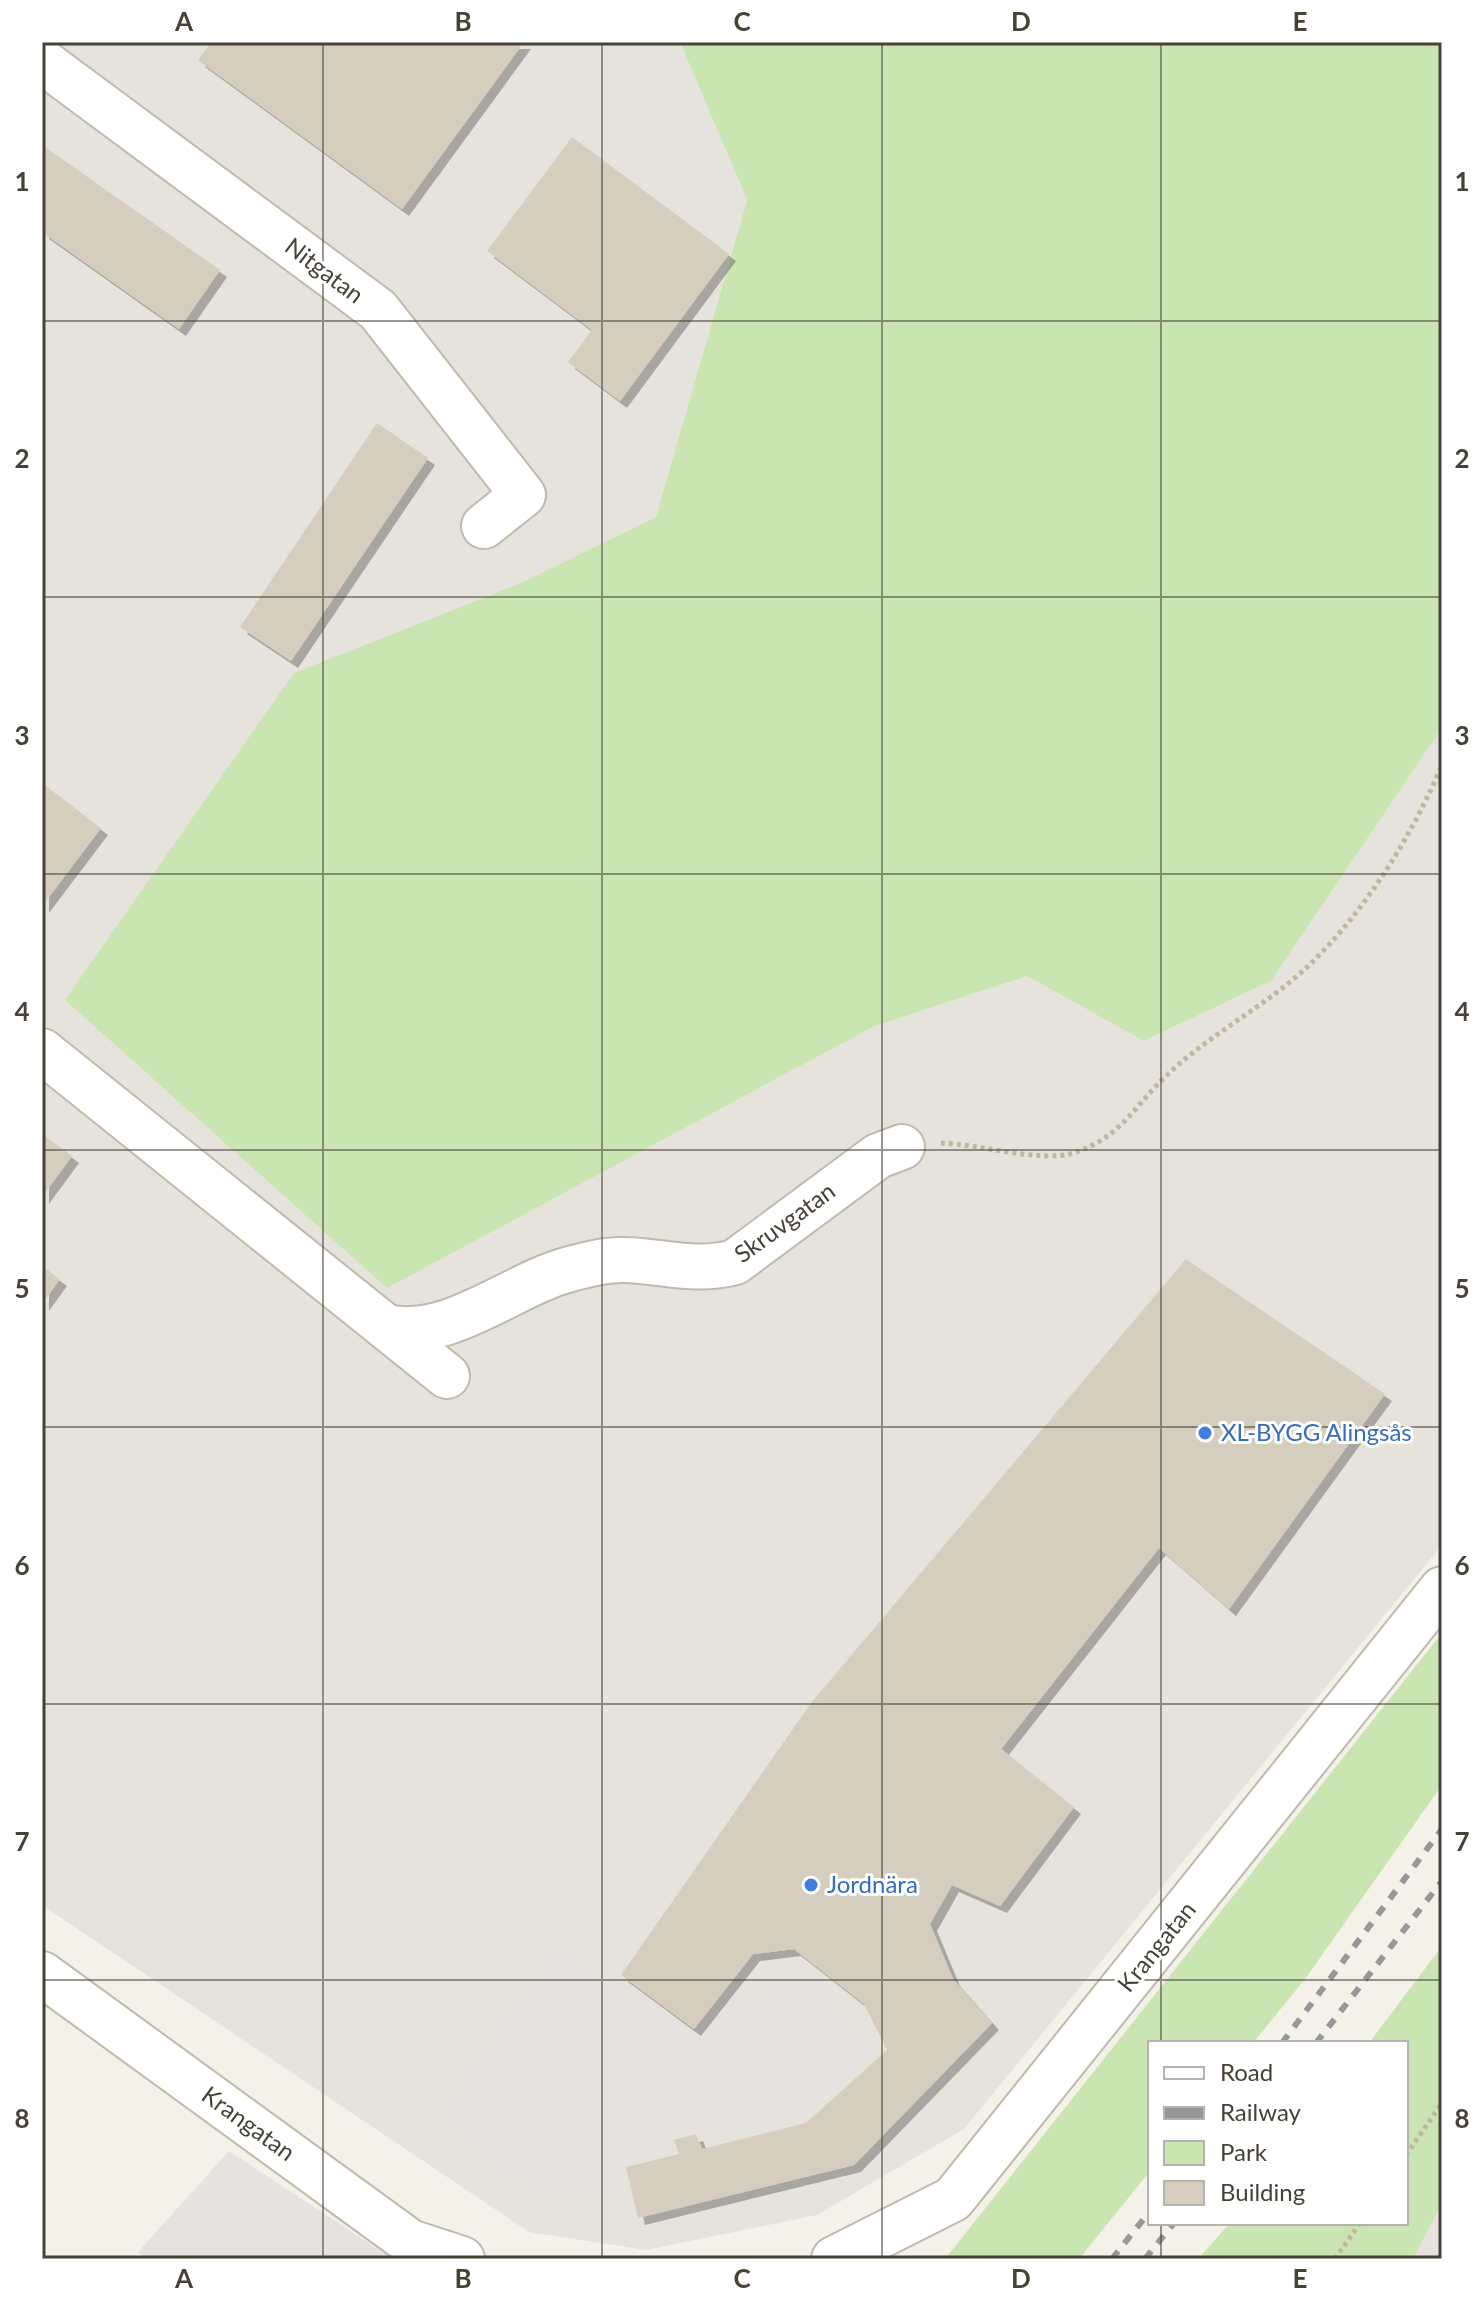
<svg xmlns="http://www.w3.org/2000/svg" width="1484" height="2301" font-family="Lato,sans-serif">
  <defs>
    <filter id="shadow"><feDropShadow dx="7" dy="7" stdDeviation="0" flood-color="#0004"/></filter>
  </defs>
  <rect width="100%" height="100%" fill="#f3f1e8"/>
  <g fill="#e6e3dd">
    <polygon points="42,42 680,42 747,200 656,518 519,584 386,1288 873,1027 1027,976 1145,1041 1271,981 1442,728 1442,1545 964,2129 817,2215 646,2250 529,2232 42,1905"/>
    <polygon points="1442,2203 1442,2259 1413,2259"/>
  </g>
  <g fill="#c9e6b2">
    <polygon points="680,42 1442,42 1442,728 1271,981 1144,1041 1027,976 873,1027 387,1288 65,1000 294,673 519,584 656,517 747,200"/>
    <polygon points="1442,1633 1442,1785 1305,1979 1253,2043 1150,2043 1150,2171 1079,2259 945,2259"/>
    <polygon points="1442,1946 1442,2203 1413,2259 1198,2259 1230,2223 1406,2223 1406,2043 1369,2043"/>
  </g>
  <g fill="#e5e3e0">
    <polygon points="558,1943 621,1989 691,2034 701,2030 727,2000 814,1980 878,2050 803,2116 712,2138 699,2120 663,2128 668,2151 621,2164 618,2195 545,2200 459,2137 443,2108"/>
    <polygon points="229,2151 393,2259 146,2259 138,2252"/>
  </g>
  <g fill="#d5cebe" filter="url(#shadow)">
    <polygon points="211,42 524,42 402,209 198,60"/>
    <polygon points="572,137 729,254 620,401 568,362 592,330 487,251"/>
    <polygon points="42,145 220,270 179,329 42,232"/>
    <polygon points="377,423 428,458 291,661 240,627"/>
    <polygon points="42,783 101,828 42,906"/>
    <polygon points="42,1134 72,1156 42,1197"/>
    <polygon points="1186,1259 1385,1394 1229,1609 1159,1548 1001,1749 1074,1807 1000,1906 952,1885 930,1924 953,1979 992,2023 854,2165 638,2218 626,2167 679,2154 674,2140 696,2134 702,2149 806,2123 887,2050 864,2004 794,1949 753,1954 694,2029 621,1975 811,1703"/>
    <polygon points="42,1266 60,1279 42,1304"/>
  </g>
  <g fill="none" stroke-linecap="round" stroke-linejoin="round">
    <g stroke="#bfbaab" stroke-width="48">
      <g id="minor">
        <polyline points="42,61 378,310 523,495 484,526"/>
        <polyline points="42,1051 447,1376"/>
        <path d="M386 1327C450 1341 510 1285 570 1269 588 1264 607 1259 625 1260 664 1261 696 1273 735 1262L878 1156 902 1147"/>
        <polyline points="42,1974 410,2242 462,2259"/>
        <polyline points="834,2259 953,2199 1442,1589"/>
      </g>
    </g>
    <g stroke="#c0b79c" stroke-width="5" stroke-dasharray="4 4" stroke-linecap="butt">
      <path d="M941 1143C978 1144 1041 1163 1073 1153 1119 1139 1134 1107 1165 1077 1207 1036 1261 1009 1304 970 1363 915 1411 838 1442 765"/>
      <polyline points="1406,2155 1442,2103"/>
      <polyline points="1335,2259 1360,2223"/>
    </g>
    <use href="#minor" stroke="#fff" stroke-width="44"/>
    <g stroke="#979797" stroke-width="6" stroke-dasharray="10 10" stroke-linecap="butt">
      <polyline points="1282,2043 1442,1829"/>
      <polyline points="1316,2043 1442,1881"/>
      <polyline points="1112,2259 1150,2211"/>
      <polyline points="1145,2259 1174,2223"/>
    </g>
  </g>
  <path fill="none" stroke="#474237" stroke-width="2" stroke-opacity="0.55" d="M323 42V2259M602 42V2259M882 42V2259M1161 42V2043M42 321H1442M42 597H1442M42 874H1442M42 1150H1442M42 1427H1442M42 1704H1442M42 1980H1442M1161 2223V2259"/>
  <g fill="#3f7fe0" stroke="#fff" stroke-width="3">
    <circle cx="1205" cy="1433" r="8"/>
    <circle cx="811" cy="1885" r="8"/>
  </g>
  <g text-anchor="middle" stroke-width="6" stroke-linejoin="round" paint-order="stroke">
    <g font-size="24" fill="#474237" stroke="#fff">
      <text transform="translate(324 271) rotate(37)" y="8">Nitgatan</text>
      <text transform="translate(785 1223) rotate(-36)" y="8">Skruvgatan</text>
      <text transform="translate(1157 1947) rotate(-51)" y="8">Krangatan</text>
      <text transform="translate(248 2124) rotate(36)" y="8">Krangatan</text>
    </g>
    <g font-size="24" fill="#366cbe" stroke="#fff" text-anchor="start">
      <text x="1221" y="1441">XL-BYGG Alingsås</text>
      <text x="827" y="1893">Jordnära</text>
    </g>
  </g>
  <rect width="1484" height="2301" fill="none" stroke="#ffffff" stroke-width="88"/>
  <rect x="1148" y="2041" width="260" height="184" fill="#ffffff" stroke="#b5b3af" stroke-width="2"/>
  <rect x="1164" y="2067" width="40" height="12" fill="#ffffff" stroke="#b5b3af" stroke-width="2"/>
  <text x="1220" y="2081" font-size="24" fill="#474237">Road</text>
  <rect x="1164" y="2107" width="40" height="12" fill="#979797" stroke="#b5b3af" stroke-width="2"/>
  <text x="1220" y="2121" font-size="24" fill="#474237">Railway</text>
  <rect x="1164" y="2141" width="40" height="24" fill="#c9e6b2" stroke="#b5b3af" stroke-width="2"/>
  <text x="1220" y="2161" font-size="24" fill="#474237">Park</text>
  <rect x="1164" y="2181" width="40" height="24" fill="#d5cebe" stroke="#b5b3af" stroke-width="2"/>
  <text x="1220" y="2201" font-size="24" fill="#474237">Building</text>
  <rect x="44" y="44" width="1396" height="2213" fill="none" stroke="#474237" stroke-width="3"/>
  <g font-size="26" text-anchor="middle" font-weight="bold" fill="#474237">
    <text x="184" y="31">A</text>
    <text x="463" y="31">B</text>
    <text x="742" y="31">C</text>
    <text x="1021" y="31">D</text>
    <text x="1300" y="31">E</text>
    <text x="22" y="191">1</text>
    <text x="1462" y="191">1</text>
    <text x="22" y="468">2</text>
    <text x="1462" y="468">2</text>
    <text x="22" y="745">3</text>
    <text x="1462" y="745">3</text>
    <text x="22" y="1021">4</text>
    <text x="1462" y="1021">4</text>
    <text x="22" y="1298">5</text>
    <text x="1462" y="1298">5</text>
    <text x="22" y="1575">6</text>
    <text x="1462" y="1575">6</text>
    <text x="22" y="1851">7</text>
    <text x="1462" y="1851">7</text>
    <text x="22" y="2128">8</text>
    <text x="1462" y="2128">8</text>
    <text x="184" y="2288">A</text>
    <text x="463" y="2288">B</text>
    <text x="742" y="2288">C</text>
    <text x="1021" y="2288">D</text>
    <text x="1300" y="2288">E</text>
  </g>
</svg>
